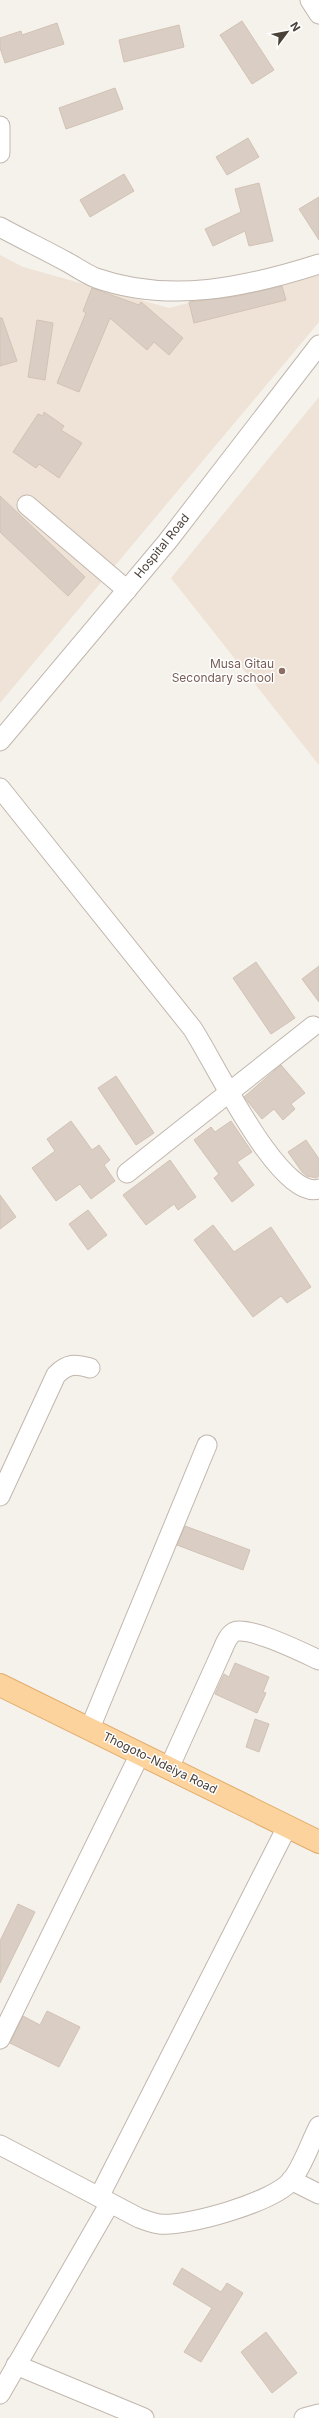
<svg xmlns="http://www.w3.org/2000/svg" width="319" height="2418" font-family="Inter,sans-serif">
  <rect width="100%" height="100%" fill="#f5f1eb"/>
  <g fill="#eee3d6">
    <polygon points="0,255 23,267 169,308 319,269 319,322 0,703"/>
    <polygon points="319,397 319,765 171,578"/>
  </g>
  <g fill="#dacec4" stroke="#d2c2b4">
    <polygon points="242,21 274,70 252,84 220,35"/>
    <polygon points="57,23 64,44 5,63 0,48 0,38 21,31 22,35"/>
    <polygon points="179,25 184,47 124,62 119,40"/>
    <polygon points="115,88 123,109 66,129 59,108"/>
    <polygon points="248,138 259,157 227,175 216,157"/>
    <polygon points="124,174 134,191 90,217 80,200"/>
    <polygon points="259,183 273,241 249,246 245,231 213,246 205,229 241,212 235,189"/>
    <polygon points="319,197 319,240 299,209"/>
    <polygon points="282,286 286,300 194,323 189,302 238,296"/>
    <polygon points="92,288 139,305 141,302 183,338 169,355 154,342 147,350 110,318 79,392 57,383 86,313 83,311"/>
    <polygon points="0,318 2,318 17,361 0,366"/>
    <polygon points="37,320 53,323 45,380 28,377"/>
    <polygon points="44,412 64,426 61,430 82,443 59,478 39,464 36,468 13,452 38,414 43,416"/>
    <polygon points="0,496 85,577 68,596 0,532"/>
    <polygon points="256,962 295,1018 271,1034 233,978"/>
    <polygon points="319,966 319,1002 302,979"/>
    <polygon points="281,1065 305,1093 291,1104 295,1109 283,1120 274,1109 262,1119 244,1097"/>
    <polygon points="116,1076 154,1133 136,1145 98,1088"/>
    <polygon points="71,1121 92,1150 99,1145 110,1160 104,1165 115,1181 91,1199 80,1184 56,1201 32,1168 55,1151 47,1139"/>
    <polygon points="231,1121 252,1152 237,1162 254,1185 232,1202 214,1178 219,1174 194,1140 211,1127 215,1132"/>
    <polygon points="306,1140 319,1159 319,1176 316,1178 307,1176 302,1172 288,1152"/>
    <polygon points="170,1160 196,1197 178,1210 174,1204 146,1225 123,1195"/>
    <polygon points="0,1195 16,1217 0,1229"/>
    <polygon points="88,1210 107,1235 88,1250 69,1224"/>
    <polygon points="213,1225 234,1252 271,1227 311,1287 287,1303 281,1296 253,1317 194,1240"/>
    <polygon points="185,1526 250,1550 243,1570 177,1545"/>
    <polygon points="235,1663 269,1677 263,1692 266,1693 257,1713 215,1694 224,1674 229,1677"/>
    <polygon points="255,1719 269,1724 259,1752 246,1747"/>
    <polygon points="18,1904 35,1912 0,1983 0,1941"/>
    <polygon points="47,2011 80,2027 59,2067 10,2043 23,2016 40,2025"/>
    <polygon points="182,2268 221,2292 227,2283 243,2293 201,2362 184,2352 212,2308 173,2284"/>
    <polygon points="266,2332 297,2373 272,2393 241,2352"/>
  </g>
  <g fill="none" stroke-linecap="round" stroke-linejoin="round">
    <g stroke="#c1b7ae" stroke-width="21">
      <g id="minor">
        <polyline points="310,0 319,14"/>
        <polyline points="0,126 0,153"/>
        <path d="M0 227C22 239 45 250 67 262 76 267 86 274 96 278 170 304 247 287 319 264"/>
        <polyline points="27,505 127,590"/>
        <polyline points="0,741 167,542 319,345"/>
        <path d="M0 788 192 1028C212 1057 279 1201 319 1189"/>
        <polyline points="127,1173 313,1026"/>
        <path d="M0 1496 56 1375C68 1363 75 1364 90 1368"/>
        <polyline points="90,1728 207,1445"/>
        <path d="M169 1768 221 1653C224 1647 227 1636 234 1632 247 1625 304 1653 319 1660"/>
        <polyline points="0,2039 140,1754"/>
        <path d="M0 2145 139 2218C145 2220 153 2223 159 2224 187 2227 273 2202 291 2181 303 2166 310 2143 319 2126"/>
        <polyline points="291,2180 319,2194"/>
        <polyline points="99,2197 287,1827"/>
        <polyline points="16,2365 144,2418"/>
        <polyline points="0,2394 110,2203"/>
        <polyline points="304,2418 319,2414"/>
      </g>
    </g>
    <g stroke="#e2ad6c" stroke-width="24">
      <polyline id="major" points="0,1685 319,1842"/>
    </g>
    <use href="#minor" stroke="#fff" stroke-width="19"/>
    <use href="#major" stroke="#fcd39d" stroke-width="22"/>
  </g>
  <circle fill="#8d6e63" stroke="#fff" stroke-width="1.5" cx="282" cy="671" r="4"/>
  <g text-anchor="middle" stroke-width="3" stroke-linejoin="round" paint-order="stroke">
    <g font-size="12" fill="#4a4139" stroke="#fff">
      <text transform="translate(162 546) rotate(-51)" y="4">Hospital Road</text>
      <text transform="translate(160 1763) rotate(26)" y="4">Thogoto-Ndeiya Road</text>
    </g>
    <g font-size="12" fill="#785e54" stroke="#fff" text-anchor="end">
      <text x="274" y="668">Musa Gitau<tspan x="274" dy="14">Secondary school</tspan></text>
    </g>
  </g>
  <g transform="translate(287 32) rotate(58)" stroke="#ffffff" stroke-width="3" paint-order="stroke">
  <path d="M0-3L7 15L0 10L-7 15Z" fill="#4a4139"/>
  <text y="-6" font-size="11" font-weight="bold" text-anchor="middle" fill="#4a4139">N</text>
  </g>
</svg>
